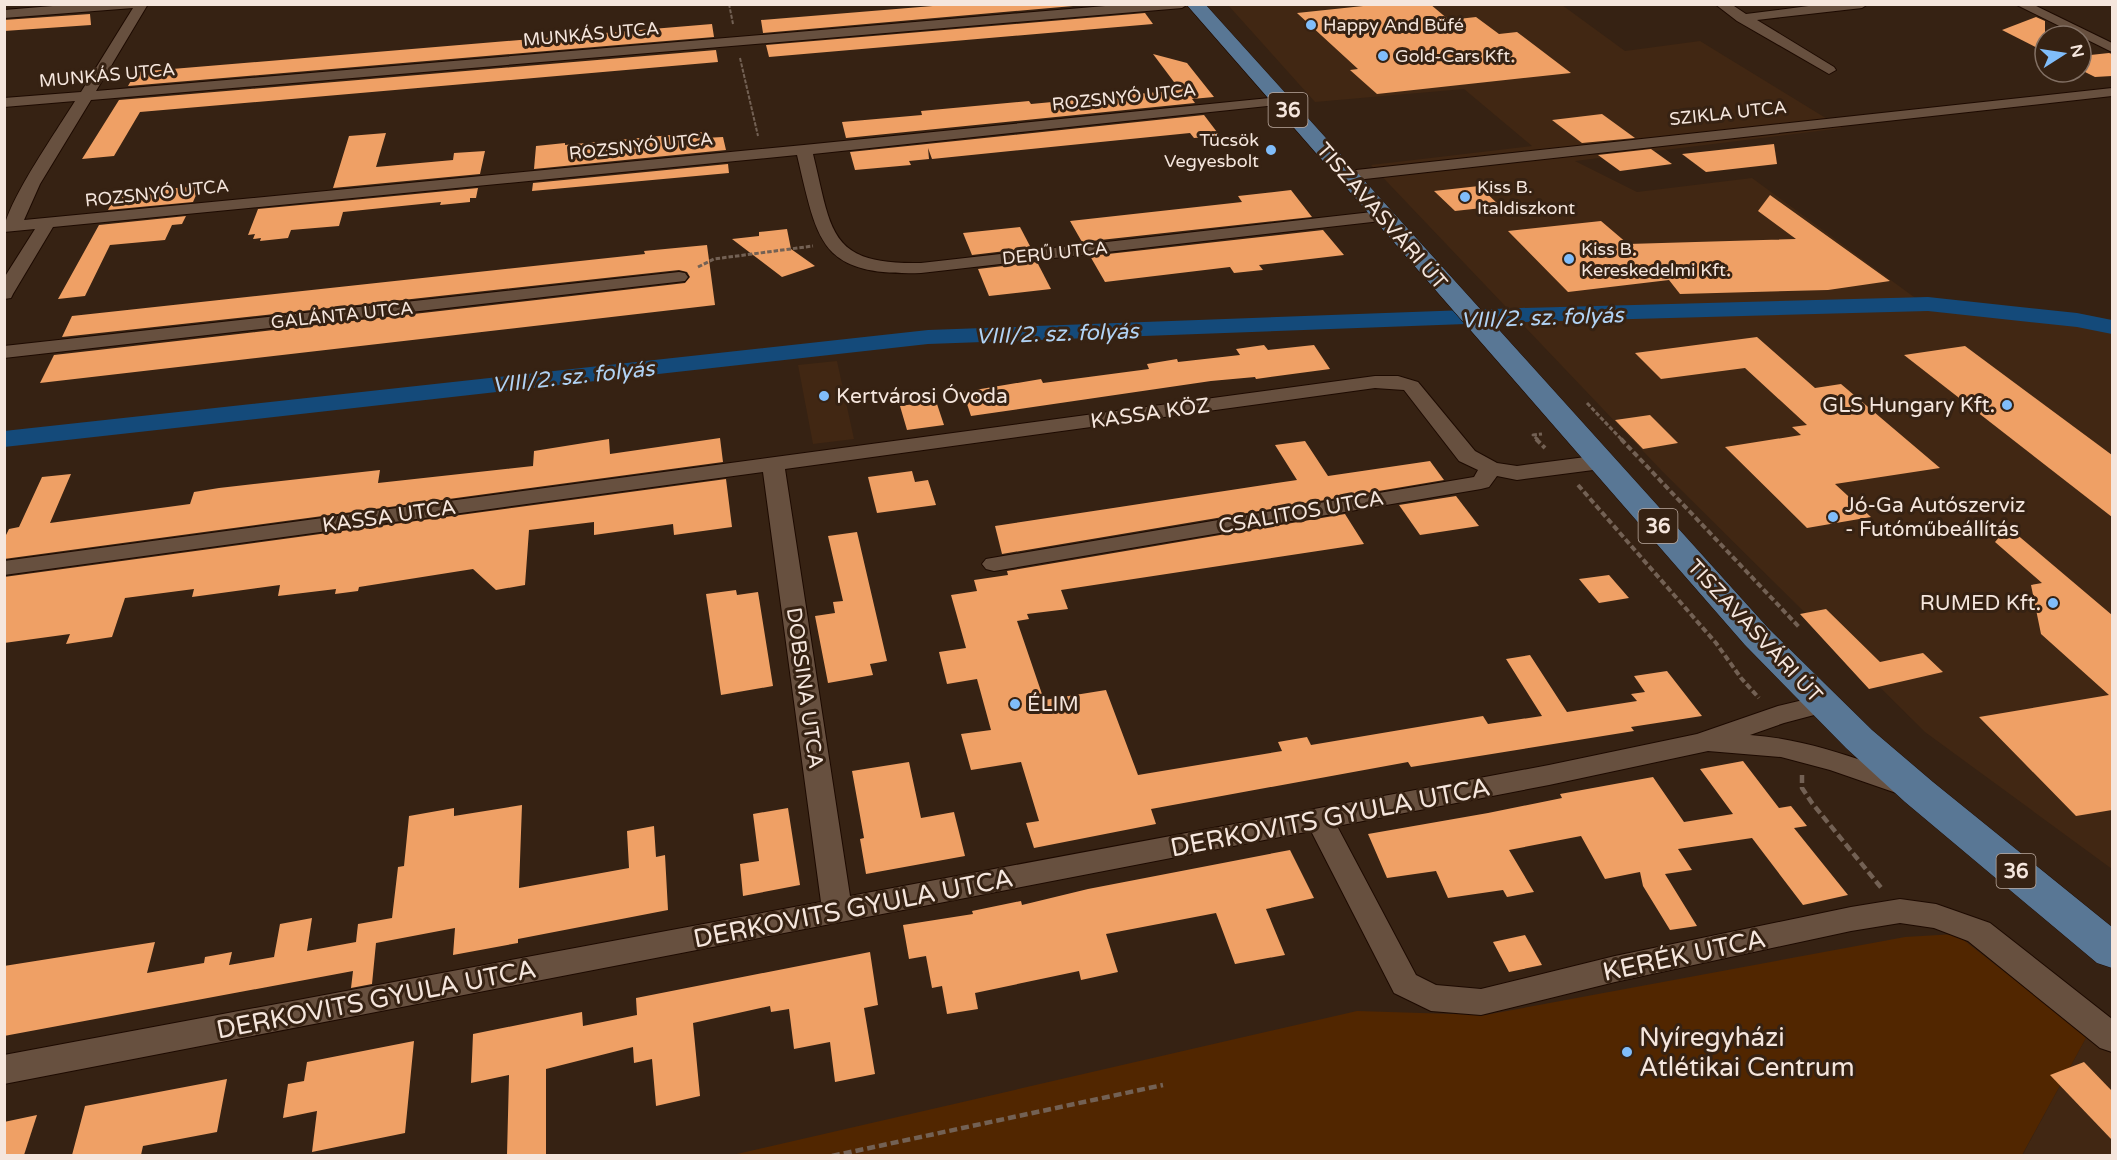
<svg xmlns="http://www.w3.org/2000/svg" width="2117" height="1160" font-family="'Varela Round',sans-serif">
  <rect width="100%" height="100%" fill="#362213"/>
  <g fill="#412713">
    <polygon points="1228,5 1562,5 1625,51 1700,41 1842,128 1575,161 1637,192 1752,178 1933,311 2067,324 2112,332 2112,869 1925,732 1662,471 1371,165 1532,146 1464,89 1315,102"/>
    <polygon points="837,361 854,439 813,444 798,365"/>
    <polygon points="2112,1016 2112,1155 2022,1156 2087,1036"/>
  </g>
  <polygon fill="#512600" points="1956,934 2087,1036 2022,1155 728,1156 1357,1011 1485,1015 1905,937"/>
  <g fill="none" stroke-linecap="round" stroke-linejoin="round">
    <polygon fill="#144a7a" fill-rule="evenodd" points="1928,297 2077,313 2112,320 2112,334 2077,327 1928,311 1520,322 928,344 4,447 4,431 928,330 1520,308"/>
  </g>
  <g fill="#efa065">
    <polygon points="957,4 1096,4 763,33 761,20"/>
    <polygon points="1382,4 1430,4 1449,20 1476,17 1499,34 1517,32 1571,73 1377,94 1350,70 1358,69 1297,13"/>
    <polygon points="1145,13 1153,24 769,57 766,45"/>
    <polygon points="90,14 91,25 4,31 4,20"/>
    <polygon points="2036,17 2045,21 2045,52 2002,30"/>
    <polygon points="712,24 714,37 128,86 136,72"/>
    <polygon points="716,50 718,62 140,112 114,156 82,159 119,100"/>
    <polygon points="2109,53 2112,54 2112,76 2095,77 2081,70 2081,56"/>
    <polygon points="1153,54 1187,63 1214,97 1192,99 1195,103 846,138 842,122 922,115 921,111 1029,101 1031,104 1180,90"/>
    <polygon points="1602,114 1635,138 1582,143 1552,120"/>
    <polygon points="1204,115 1220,136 1194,138 1190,133 932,159 928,148 929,159 909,161 911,165 855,170 850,152"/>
    <polygon points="703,132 704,138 723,137 726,150 534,169 536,146 565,143 565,145"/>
    <polygon points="386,133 376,167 453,160 454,153 485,151 480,174 333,188 349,136"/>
    <polygon points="1774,144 1777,164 1706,172 1682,154"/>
    <polygon points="1651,149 1672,164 1620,171 1598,155"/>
    <polygon points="728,164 729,173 532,191 533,183"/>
    <polygon points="200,186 193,202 108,210 117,193"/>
    <polygon points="1479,186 1500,206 1455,211 1434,191"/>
    <polygon points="478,188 476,198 470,198 470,202 440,205 441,202 343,212 339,226 291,230 288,238 260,241 261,238 253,239 255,234 248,235 258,209"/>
    <polygon points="1291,190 1312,217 1082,242 1070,221 1242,202 1238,196"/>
    <polygon points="1770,195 1890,281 1828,290 1680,294 1669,280 1568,292 1508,231 1601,221 1628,244 1796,239 1758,211"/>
    <polygon points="186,216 182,224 172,225 165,240 110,245 85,296 58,299 99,225"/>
    <polygon points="1020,227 1031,248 972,255 963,233"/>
    <polygon points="787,229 791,249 815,266 782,277 732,239 759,236 759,232"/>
    <polygon points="1323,230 1344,255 1259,265 1263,270 1234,273 1230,267 1105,282 1090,256"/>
    <polygon points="707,245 715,305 40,383 54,355 685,283 690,277 687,272 679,270 62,337 72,316 645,254 644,251"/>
    <polygon points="1037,262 1051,289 989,296 978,269"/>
    <polygon points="1757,337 1815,388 1841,384 1940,468 1835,484 1871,517 1807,528 1725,447 1801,435 1792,427 1807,425 1745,368 1661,379 1635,353"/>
    <polygon points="1264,345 1268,350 1314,345 1330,369 1256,379 1255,377 1211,381 971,416 963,392 1041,379 1043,383 1149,369 1147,364 1177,359 1178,362 1240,355 1236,349"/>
    <polygon points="1965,346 2112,455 2112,517 1904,355"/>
    <polygon points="936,401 944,425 907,430 900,406"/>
    <polygon points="1650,415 1678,443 1643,449 1615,420"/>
    <polygon points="720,438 723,462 4,559 4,539 9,529 19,527 42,477 71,474 50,523 190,504 194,492 219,488 380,470 378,483 533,466 534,451 609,439 610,454"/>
    <polygon points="1305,441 1328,476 1430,461 1444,480 1002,554 995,526 1297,480 1275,445"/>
    <polygon points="912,471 915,482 928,480 936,505 877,513 868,477"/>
    <polygon points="726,479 732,527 674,535 673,524 594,535 594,522 529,530 525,585 496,590 473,569 359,587 358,591 335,594 336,589 278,596 280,585 192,597 194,589 125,598 112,637 66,644 70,634 4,643 4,577"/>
    <polygon points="1456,496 1479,526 1420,535 1399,505"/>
    <polygon points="1345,514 1364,544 1061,590 1068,609 1027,614 1029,619 1017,621 1044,700 1106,690 1138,775 1282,751 1278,742 1307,737 1311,745 1483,716 1488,724 1542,716 1506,659 1530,655 1567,712 1637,701 1631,694 1645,692 1634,676 1667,671 1702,716 1631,727 1634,731 1411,767 1408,762 1151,809 1156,824 1034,848 1026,823 1039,821 1021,762 971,770 961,734 991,730 977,679 947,684 939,652 966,648 951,595 977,591 974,580 1008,575 1007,571"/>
    <polygon points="2008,527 2112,615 2112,810 2076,816 1979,717 2109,695 2041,634 2031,585 2042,583 1995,542"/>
    <polygon points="857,532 887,661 870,664 873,675 828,683 815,616 835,613 833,602 843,601 828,536"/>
    <polygon points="1609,575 1629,598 1599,603 1579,579"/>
    <polygon points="736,590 737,595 758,592 773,686 721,695 706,594"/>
    <polygon points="1826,609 1880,662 1923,653 1943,672 1869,689 1800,614"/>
    <polygon points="1743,761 1779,808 1791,806 1807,826 1794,828 1848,895 1803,905 1752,838 1678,849 1692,870 1665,874 1697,926 1670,930 1643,886 1640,872 1605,879 1581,836 1509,850 1534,892 1507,897 1503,890 1448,898 1436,871 1387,878 1368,834 1488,813 1562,798 1560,794 1653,777 1684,822 1733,814 1700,769"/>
    <polygon points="909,762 921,818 954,812 965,856 866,874 860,839 864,838 852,771"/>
    <polygon points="522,805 519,888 629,868 627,831 654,826 656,857 665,855 668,910 518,939 518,943 453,955 455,928 376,943 372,984 351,988 353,971 4,1036 4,966 155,942 147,973 204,963 205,957 232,952 229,965 274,957 280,924 312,918 307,951 356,942 358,924 392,918 398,867 404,866 409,816 454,808 454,816"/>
    <polygon points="788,808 800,885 743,896 740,864 759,861 753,814"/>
    <polygon points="1290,850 1314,898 1266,909 1285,955 1235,964 1216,913 1106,934 1118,972 1081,980 1079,971 975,993 978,1009 947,1014 942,986 932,988 926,956 909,959 903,925 973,914 972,911 1021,901 1022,905 1088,889"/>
    <polygon points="1525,935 1542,965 1509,972 1493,942"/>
    <polygon points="870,952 878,1005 864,1008 875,1074 835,1082 830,1042 794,1049 789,1009 771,1012 770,1006 693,1023 700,1096 656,1106 652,1059 634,1063 633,1047 546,1069 546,1155 507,1155 509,1075 471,1083 473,1034 582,1012 583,1026 637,1015 636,998"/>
    <polygon points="414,1041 405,1133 312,1152 317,1111 283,1118 288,1084 304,1081 307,1062"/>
    <polygon points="2084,1062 2112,1091 2112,1140 2050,1075"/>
    <polygon points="227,1079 217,1132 143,1146 141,1155 72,1155 85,1106"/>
    <polygon points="37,1115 24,1155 4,1155 4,1122"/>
  </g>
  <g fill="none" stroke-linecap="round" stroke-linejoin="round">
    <g stroke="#1d0a00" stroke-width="2">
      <g id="street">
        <path d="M77 4H148L96 91 1129 4H1188L1182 8 91 100 40 184 24 220 804 145 1280 97 1287 101 1285 104 813 154C832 232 828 265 921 263L1381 211 1387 212 1390 216 1387 220 1381 221 921 273C819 276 818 243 797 155L53 227 13 294 11 298 4 299V278L35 229 4 232C4 206 58 129 75 101L4 107V98L81 92 133 8 4 18V10Z"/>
        <polygon points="1715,4 1731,4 1746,14 1824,4 1868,4 1862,8 1757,20 1834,67 1836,70 1829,74 1737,21"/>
        <polygon points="2015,4 2032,4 2112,43 2112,52"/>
        <polygon points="2112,88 2112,96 1347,181 1339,176 1347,171"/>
        <polygon points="679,272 685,273 688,277 685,281 4,358 4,346"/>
        <path d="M1375 376H1398L1418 382 1475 451 1497 463 1517 466 1601 455 1609 457 1612 462 1609 467 1601 469 1517 480 1497 476 1489 487 1481 489 994 571 986 569 982 564 986 559 1474 477 1478 470 1459 461 1404 390 1375 388 785 469 850 896 1549 765 1697 734 1778 706 1824 695 1833 698 1837 704 1833 710 1784 723 1750 735C1807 739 1861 760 1915 779L1919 786 1915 793 1905 796 1830 770 1781 757 1708 751 1549 785 1337 826 1416 975 1436 985 1481 989 1615 956 1851 907 1900 899 1936 904 1990 923 2112 1019V1052L2100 1048 1968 941 1934 928 1900 923 1851 931 1615 982 1481 1015 1431 1011 1394 993 1311 831 4 1084V1055L821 902 763 472 4 575V561Z"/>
      </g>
    </g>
    <g stroke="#1d0a00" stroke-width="1">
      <polygon id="primary" points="1186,4 1205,4 1769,629 1872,730 1933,782 2112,927 2112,968 2097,963 1905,802 1846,748 1745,645"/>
    </g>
    <g stroke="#736154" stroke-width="2" stroke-dasharray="4 1.5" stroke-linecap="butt">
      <polyline points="729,4 733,24"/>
      <polyline points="740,58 758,136"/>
    </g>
    <g stroke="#736154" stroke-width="3" stroke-dasharray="4.5 2" stroke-linecap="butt">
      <polyline points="698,267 714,259 813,246"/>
      <polyline points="1587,403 1622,440"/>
      <polyline points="1538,440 1533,435 1542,434"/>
    </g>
    <g stroke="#736154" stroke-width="4" stroke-dasharray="6 3" stroke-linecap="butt">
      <polyline points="1536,439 1545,448"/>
      <polyline points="1621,439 1799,627"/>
      <polyline points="1578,485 1716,643 1741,678 1759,698"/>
    </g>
    <g stroke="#736154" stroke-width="4.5" stroke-dasharray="8 4" stroke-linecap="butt">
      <polyline points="1802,775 1802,788 1812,803 1883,890"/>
      <polyline points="832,1156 1163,1085"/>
    </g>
    <use href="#street" fill="#67503f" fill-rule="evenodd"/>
    <use href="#primary" fill="#597795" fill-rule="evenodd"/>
  </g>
  <g fill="#80bdfa" stroke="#362213" stroke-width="2">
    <circle cx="1311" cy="25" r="6"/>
    <circle cx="1383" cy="56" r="6"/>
    <circle cx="1271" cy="150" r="6"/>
    <circle cx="1465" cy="197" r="6"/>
    <circle cx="1569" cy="259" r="6"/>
    <circle cx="824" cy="396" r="6"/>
    <circle cx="2007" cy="405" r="6"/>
    <circle cx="1833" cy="517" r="6"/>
    <circle cx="2053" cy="603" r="6"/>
    <circle cx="1015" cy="704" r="6"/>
    <circle cx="1627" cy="1052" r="6"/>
  </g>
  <g text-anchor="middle" stroke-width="6" stroke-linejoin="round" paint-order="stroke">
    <g font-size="18" fill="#f5e6dd" stroke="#362213" text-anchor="start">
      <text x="1323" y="31">Happy And Büfé</text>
      <text x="1395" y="62">Gold-Cars Kft.</text>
      <text x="1259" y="146" text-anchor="end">Tücsök<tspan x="1259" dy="21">Vegyesbolt</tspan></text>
      <text x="1477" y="193">Kiss B.<tspan x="1477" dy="21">Italdiszkont</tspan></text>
      <text x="1581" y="255">Kiss B.<tspan x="1581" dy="21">Kereskedelmi Kft.</tspan></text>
    </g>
    <g font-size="18" fill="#f5e6dd" stroke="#362213">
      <text transform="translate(591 34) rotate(-5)" y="6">MUNKÁS UTCA</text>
      <text transform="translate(107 75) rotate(-5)" y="6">MUNKÁS UTCA</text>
      <text transform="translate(1124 97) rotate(-6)" y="6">ROZSNYÓ UTCA</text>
      <text transform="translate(1728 113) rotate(-6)" y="6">SZIKLA UTCA</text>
      <text transform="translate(641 146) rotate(-6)" y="6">ROZSNYÓ UTCA</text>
      <text transform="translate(157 193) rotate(-6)" y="6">ROZSNYÓ UTCA</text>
      <text transform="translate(1055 253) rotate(-6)" y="6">DERŰ UTCA</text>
      <text transform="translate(342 315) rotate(-6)" y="6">GALÁNTA UTCA</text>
    </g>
    <g fill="#362213" stroke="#bcaba0" stroke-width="1.5">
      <rect x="1268.5" y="93" width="39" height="34" rx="4.5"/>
      <rect x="1638.5" y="509" width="39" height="34" rx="4.5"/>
      <rect x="1996.5" y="854" width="39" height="34" rx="4.5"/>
    </g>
    <g font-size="20" font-weight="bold" fill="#f5e6dd">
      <text x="1288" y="117">36</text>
      <text x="1658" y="533">36</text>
      <text x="2016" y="878">36</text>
    </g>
    <g font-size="21" fill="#f5e6dd" stroke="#362213">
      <text transform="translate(1382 216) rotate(49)" y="7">TISZAVASVÁRI ÚT</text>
      <text transform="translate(1150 413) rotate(-8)" y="7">KASSA KÖZ</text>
      <text transform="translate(1301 512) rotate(-10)" y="7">CSALITOS UTCA</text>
      <text transform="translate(389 516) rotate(-8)" y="7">KASSA UTCA</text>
      <text transform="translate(1755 631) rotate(47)" y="7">TISZAVASVÁRI ÚT</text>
      <text transform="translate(805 688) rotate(82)" y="7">DOBSINA UTCA</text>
    </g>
    <g font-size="21" fill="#f5e6dd" stroke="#362213" text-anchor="start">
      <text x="836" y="403">Kertvárosi Óvoda</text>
      <text x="1995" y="412" text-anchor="end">GLS Hungary Kft.</text>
      <text x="1845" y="512">Jó-Ga Autószerviz<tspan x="1845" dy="24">- Futóműbeállítás</tspan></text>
      <text x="2041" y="610" text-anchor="end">RUMED Kft.</text>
      <text x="1027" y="711">ÉLIM</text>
    </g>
    <g font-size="22" font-style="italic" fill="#b0d2f4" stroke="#362213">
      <text transform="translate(1542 317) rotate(-2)" y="8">VIII/2. sz. folyás</text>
      <text transform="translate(1057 333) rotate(-2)" y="8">VIII/2. sz. folyás</text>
      <text transform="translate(573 376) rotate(-6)" y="8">VIII/2. sz. folyás</text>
    </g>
    <g font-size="26" fill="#f5e6dd" stroke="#362213">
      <text transform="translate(1330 817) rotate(-11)" y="9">DERKOVITS GYULA UTCA</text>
      <text transform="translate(853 908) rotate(-11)" y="9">DERKOVITS GYULA UTCA</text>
      <text transform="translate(1684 955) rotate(-12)" y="9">KERÉK UTCA</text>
      <text transform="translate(376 999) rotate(-11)" y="9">DERKOVITS GYULA UTCA</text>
    </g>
    <g font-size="26" fill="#f5e6dd" stroke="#362213" text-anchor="start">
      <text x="1639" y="1046">Nyíregyházi<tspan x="1639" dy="30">Atlétikai Centrum</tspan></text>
    </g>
  </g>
  <rect width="2117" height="1160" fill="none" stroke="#f5e6dd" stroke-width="12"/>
  <g transform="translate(2063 54) rotate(78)"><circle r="28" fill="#362213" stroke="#827064" stroke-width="1.5"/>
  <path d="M0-4.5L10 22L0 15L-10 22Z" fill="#80bdfa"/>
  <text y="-9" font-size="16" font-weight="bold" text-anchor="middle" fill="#f5e6dd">N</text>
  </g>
</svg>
